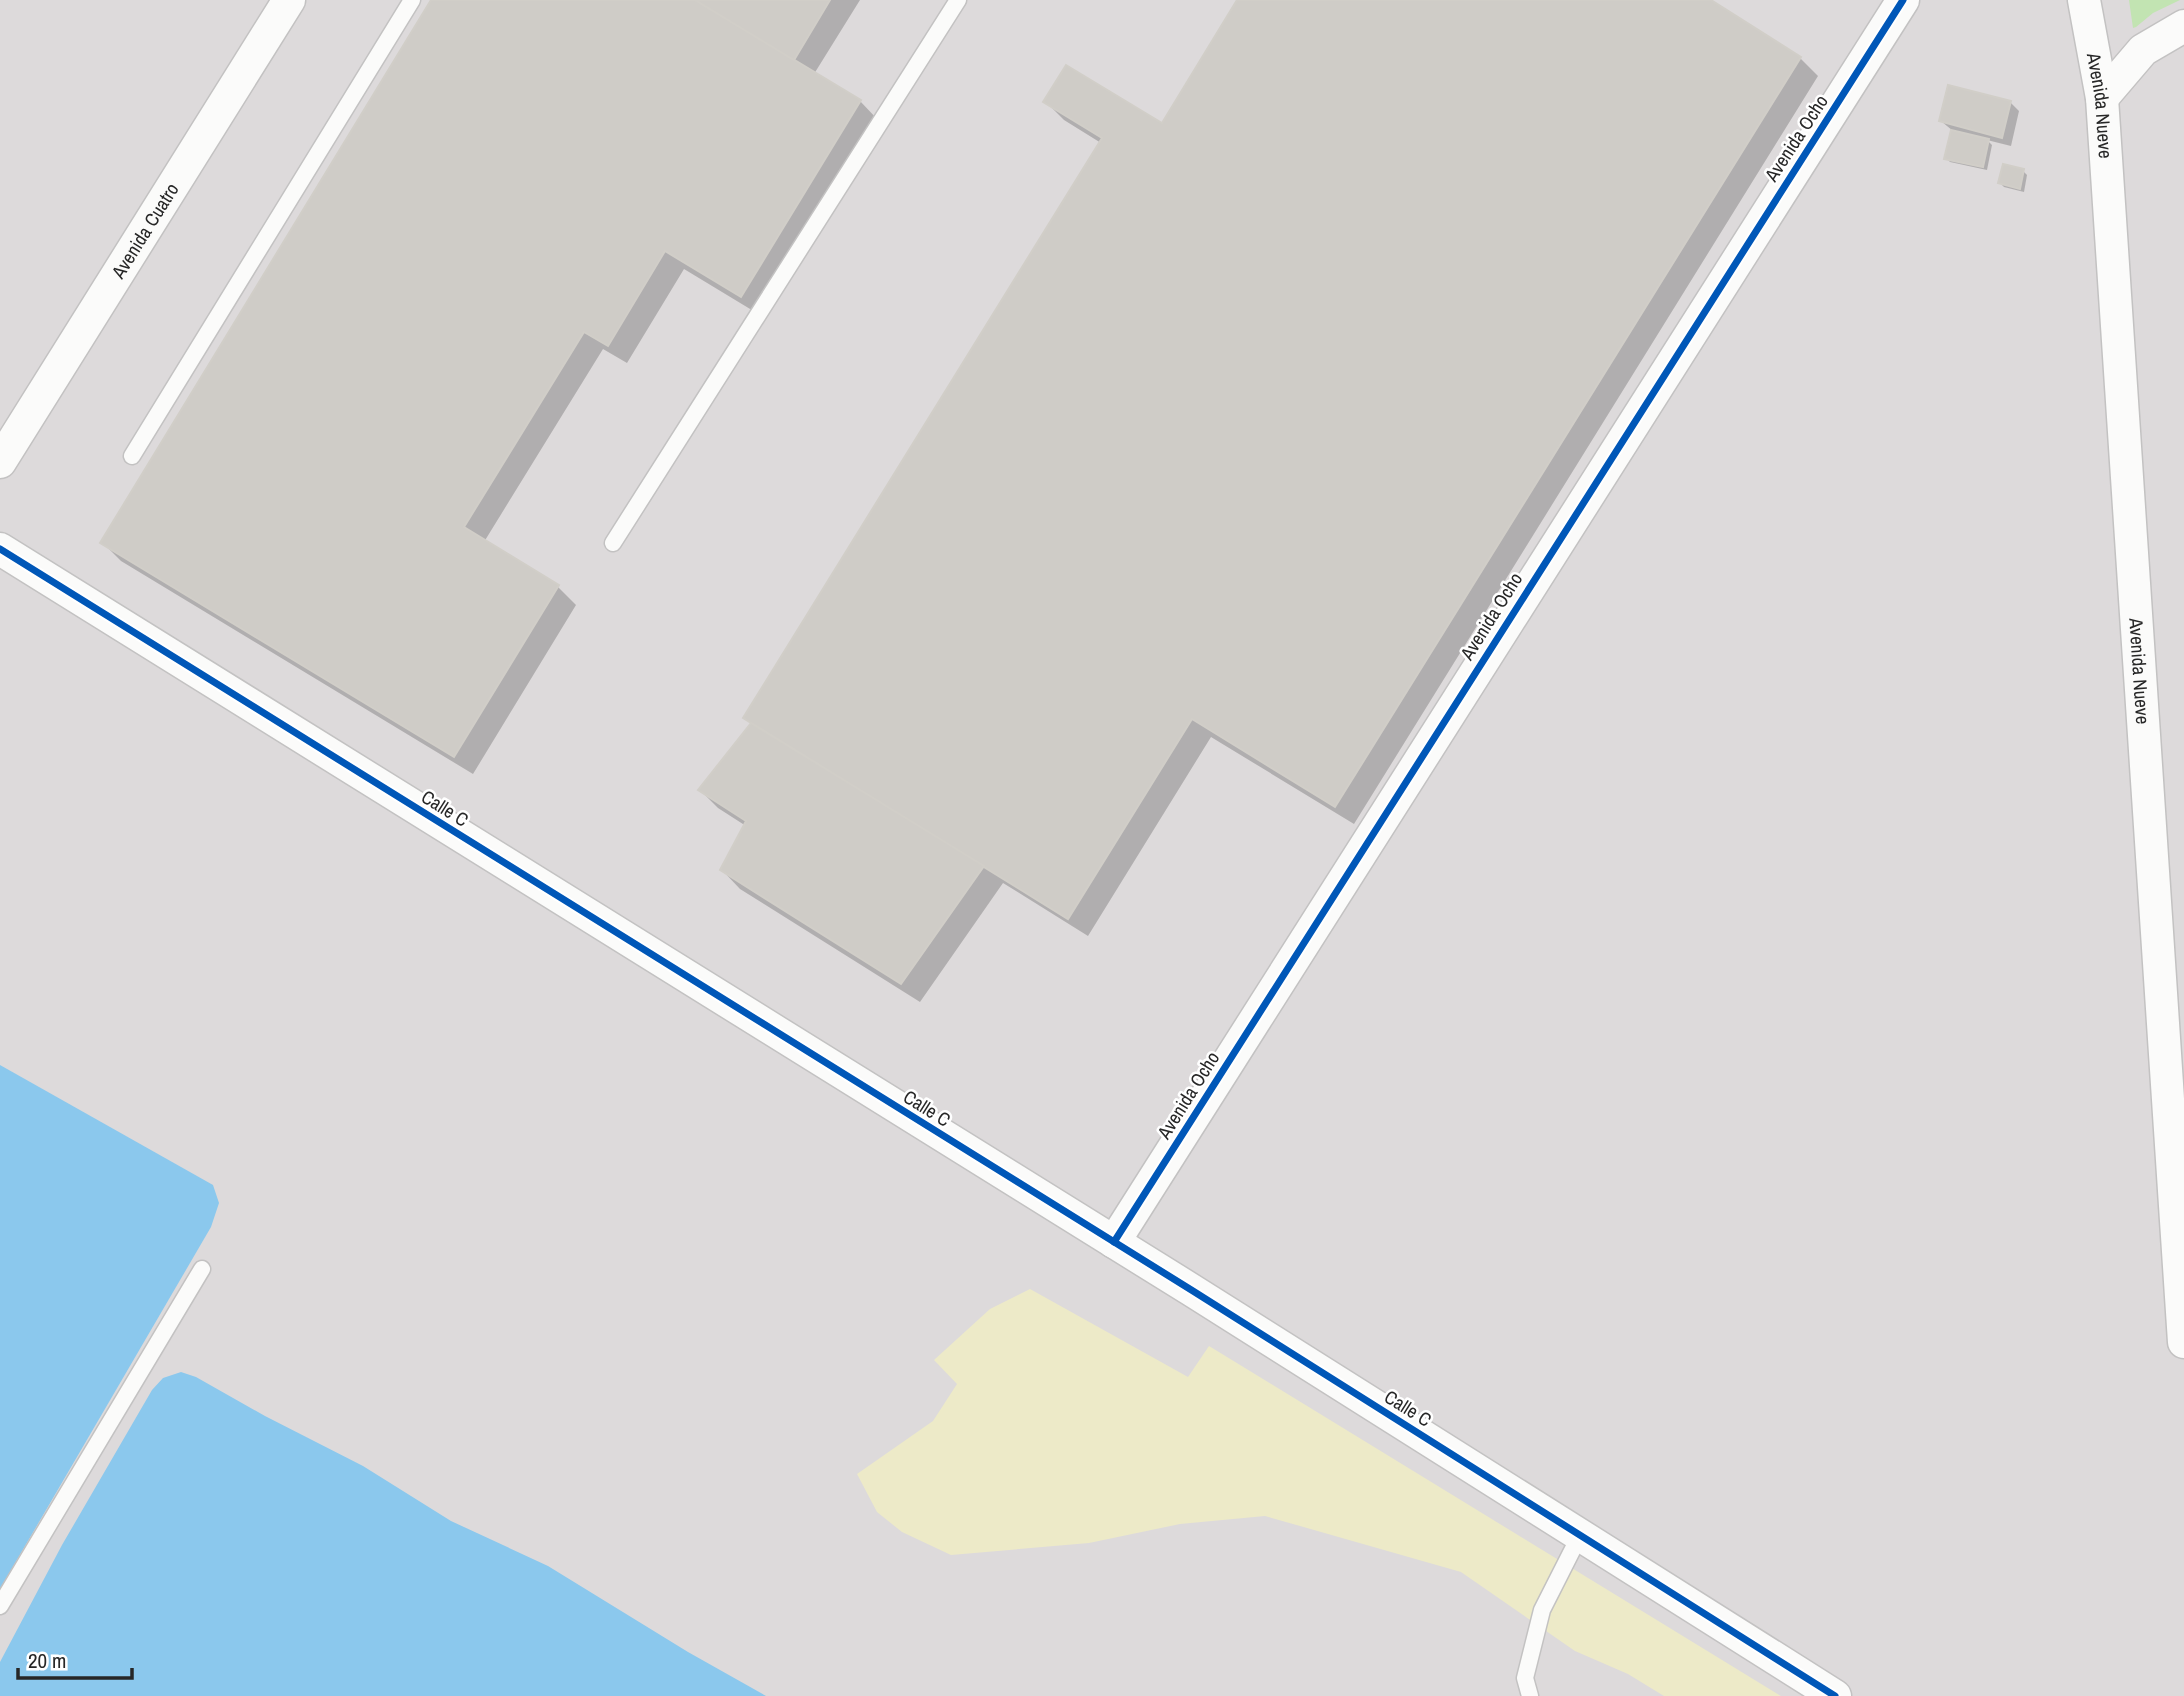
<svg xmlns="http://www.w3.org/2000/svg" width="2184" height="1696" font-family="'Archivo Narrow',sans-serif">
  <rect width="100%" height="100%" fill="#e6e3dc"/>
  <rect fill="#dddadb" x="0" y="0" width="2184" height="1696"/>
  <polygon fill="#c2e4b2" points="2129,0 2180,0 2153,13 2136,27 2133,28"/>
  <polygon fill="#edeac8" points="1030,1289 1188,1377 1209,1346 1781,1696 1664,1696 1628,1674 1575,1651 1461,1572 1265,1516 1180,1524 1089,1543 951,1555 902,1532 877,1512 857,1474 933,1421 957,1384 934,1360 990,1309"/>
  <g fill="#8bc8ed">
    <polygon points="0,1065 213,1185 219,1203 211,1227 0,1589"/>
    <polygon points="181,1372 196,1377 265,1416 363,1466 451,1521 548,1566 688,1652 766,1696 0,1696 0,1662 62,1545 152,1390 163,1378"/>
  </g>
  <g fill="#0003">
    <polygon points="433,0 860,0 814,74 860,101 878,120 760,315 684,269 627,363 603,349 484,542 558,587 576,605 473,774 121,561 102,542"/>
    <polygon points="1239,0 1708,0 1800,58 1818,76 1354,824 1211,737 1088,936 1003,883 920,1002 740,889 722,870 746,826 718,808 700,790 752,725 745,718 1101,143 1064,120 1046,102 1162,125"/>
    <polygon points="2010,102 2019,111 2011,146 1987,140 1992,145 1987,170 1950,162 1946,158 1953,131 1941,121"/>
    <polygon points="2023,171 2027,175 2024,192 2004,187 2000,183"/>
  </g>
  <g fill="#cfccc7" stroke="#d1cec8" stroke-width="2">
    <polygon points="431,0 695,0 861,100 741,297 665,251 608,346 584,332 464,527 559,585 454,757 100,543"/>
    <polygon points="695,0 830,0 794,60"/>
    <polygon points="1237,0 1711,0 1801,57 1335,807 1192,719 1068,919 743,718 1102,138 1043,102 1066,65 1162,123"/>
    <polygon points="1948,85 2011,101 2002,138 1939,121"/>
    <polygon points="1951,130 1989,139 1983,167 1944,159"/>
    <polygon points="2003,164 2024,169 2020,189 1998,183"/>
    <polygon points="751,723 984,866 901,984 720,870 746,821 698,790"/>
  </g>
  <g fill="none" stroke-linecap="round" stroke-linejoin="round">
    <g stroke="#c3c2c2" stroke-width="19">
      <g id="service">
        <polyline points="132,456 412,0"/>
        <polyline points="613,543 958,0"/>
        <polyline points="0,1606 202,1269"/>
        <polyline points="1530,1696 1525,1678 1542,1610 1580,1535"/>
      </g>
    </g>
    <g stroke="#c3c2c2" stroke-width="35">
      <g id="minor">
        <path id="s1" d="M2084 0 2102 98 2184 1342"/>
        <polyline points="2102,98 2143,50 2184,26"/>
        <path id="s2" d="M0 462 289 0"/>
        <polyline points="0,549 1193,1291 1835,1696"/>
        <polyline points="1114,1242 1903,0"/>
      </g>
    </g>
    <use href="#service" stroke="#fbfbfa" stroke-width="16"/>
    <use href="#minor" stroke="#fbfbfa" stroke-width="32"/>
    <g stroke="#fff" stroke-width="11">
      <g id="cycleway">
        <polyline points="0,549 1193,1291 1835,1696"/>
        <polyline points="1114,1242 1903,0"/>
      </g>
    </g>
    <use href="#cycleway" stroke="#0057b8" stroke-width="7"/>
  </g>
  <g text-anchor="middle" stroke-width="5" stroke-linejoin="round" paint-order="stroke">
    <g font-size="19" fill="#272727" stroke="#fff">
      <text dy="7" stroke="none"><textPath href="#s1" startOffset="107">Avenida Nueve</textPath></text>
      <text transform="translate(1796 138) rotate(-57)" y="7">Avenida Ocho</text>
      <text dy="7" stroke="none"><textPath href="#s2" startOffset="273">Avenida Cuatro</textPath></text>
      <text transform="translate(1491 616) rotate(-58)" y="7">Avenida Ocho</text>
      <text dy="7" stroke="none"><textPath href="#s1" startOffset="674">Avenida Nueve</textPath></text>
      <text transform="translate(445 808) rotate(32)" y="7">Calle C</text>
      <text transform="translate(1188 1095) rotate(-58)" y="7">Avenida Ocho</text>
      <text transform="translate(927 1108) rotate(32)" y="7">Calle C</text>
      <text transform="translate(1408 1408) rotate(32)" y="7">Calle C</text>
    </g>
  </g>
  <path d="M18 1668v10h114v-10" fill="none" stroke="#272727" stroke-width="3.5"/>
  <text x="28" y="1668" font-size="21" fill="#272727" stroke="#ffffff" stroke-width="5" paint-order="stroke">20 m</text>
</svg>
